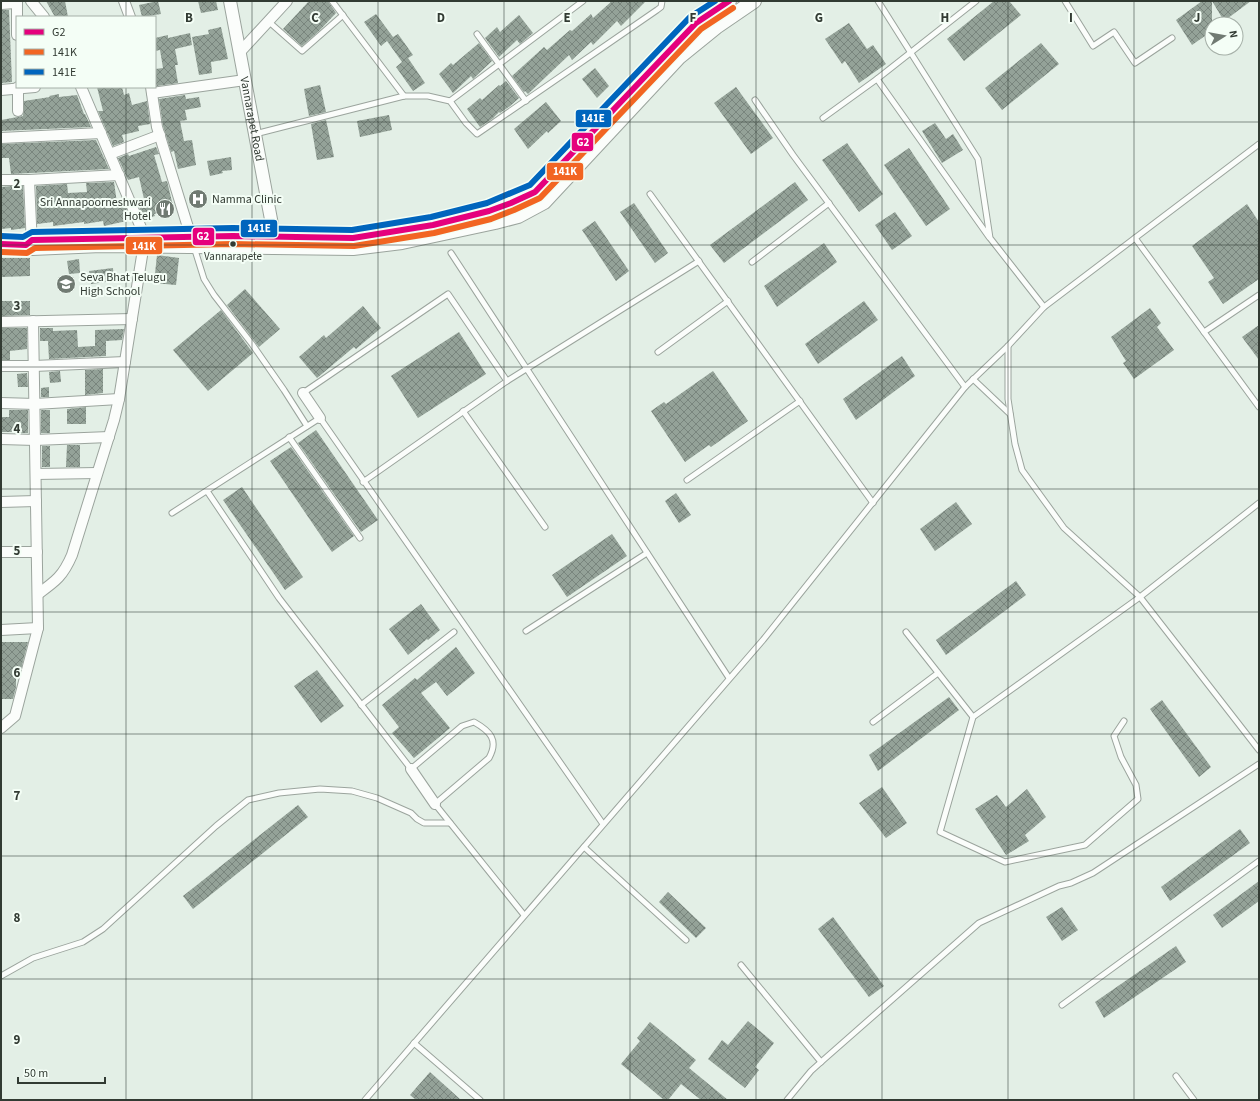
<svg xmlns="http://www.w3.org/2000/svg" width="1260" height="1101" font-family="'Source Sans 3',sans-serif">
  <defs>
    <pattern id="building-cross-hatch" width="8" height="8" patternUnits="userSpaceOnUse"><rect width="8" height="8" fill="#94a298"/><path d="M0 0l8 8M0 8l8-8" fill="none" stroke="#79857d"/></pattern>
  </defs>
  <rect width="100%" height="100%" fill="#e3efe6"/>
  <g fill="url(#building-cross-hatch)">
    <polygon points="46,1 65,1 68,17 55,17"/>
    <polygon points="158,1 161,14 142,17 139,5"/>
    <polygon points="198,1 216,1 218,10 201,13"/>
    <polygon points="309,1 328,1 336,13 319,31 302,46 283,29"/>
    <polygon points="612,1 646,1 621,26 617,21 593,45 591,42 572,60 569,55 529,93 528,94 525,91 524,92 512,76 544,47 547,50 570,30 572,31 591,14 593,18"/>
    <polygon points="994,1 1009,1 1021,15 964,61 947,39"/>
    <polygon points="1202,1 1212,1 1212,31 1192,45 1176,20"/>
    <polygon points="1212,1 1251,1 1224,21"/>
    <polygon points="1,10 9,10 12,82 1,83"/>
    <polygon points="376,14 393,37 398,34 413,55 408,58 425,83 413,91 396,67 402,62 387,41 381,46 364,22"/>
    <polygon points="519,15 533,33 520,44 517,40 499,57 485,38 497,27 500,32"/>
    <polygon points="849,23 867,49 873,45 886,64 859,83 845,61 842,64 825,39"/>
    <polygon points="221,27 228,59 211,62 212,73 199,75 192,37 209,34 208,30"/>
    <polygon points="190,33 192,45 175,49 178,65 175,65 178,83 157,86 155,82 155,69 163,68 160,50 155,51 155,38 168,35 168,38"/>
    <polygon points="479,43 492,61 475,77 473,79 471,76 453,93 439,74 451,63 453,65"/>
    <polygon points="1041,43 1059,64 1002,110 985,88"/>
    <polygon points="595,68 609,86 597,98 582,79"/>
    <polygon points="506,81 519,98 510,106 500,113 499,112 492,119 480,127 467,109 480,98 482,100 499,85 500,86"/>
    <polygon points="320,85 326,112 309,116 304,89"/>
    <polygon points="97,87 122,87 124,95 129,93 132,105 147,101 150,124 138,126 139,131 122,135 124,142 113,146 98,111 103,111"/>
    <polygon points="736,87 773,138 751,154 714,103"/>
    <polygon points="59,94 59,97 77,95 84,114 85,114 91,127 1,131 1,120 23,116 24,101 50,97 49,96"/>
    <polygon points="185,95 186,99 199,97 201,107 185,110 187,120 180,121 184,141 192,140 196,165 178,169 174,151 171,152 163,126 159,99"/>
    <polygon points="546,102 561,121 548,133 547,131 528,149 514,129"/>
    <polygon points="389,115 392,130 360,137 357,121"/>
    <polygon points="326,120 334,157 317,160 311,124"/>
    <polygon points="935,123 946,139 953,134 963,150 942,163 922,131"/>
    <polygon points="96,140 109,169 11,174 9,158 1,158 1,144"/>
    <polygon points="847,143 883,194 859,212 822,160"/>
    <polygon points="156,147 159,154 154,155 162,182 167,181 174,210 154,214 155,216 144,219 136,200 144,199 139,177 128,180 118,158 128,154 129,156"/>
    <polygon points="909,148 950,209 926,226 884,165"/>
    <polygon points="231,157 232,170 222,171 223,173 210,176 207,161"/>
    <polygon points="114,182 117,203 123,203 131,220 104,226 103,221 84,224 84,222 53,226 53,222 37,224 36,186 67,184 68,193 87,192 86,183"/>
    <polygon points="795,182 808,200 724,263 710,245"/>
    <polygon points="12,186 23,186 25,228 11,230 11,228 1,229 1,187"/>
    <polygon points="634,203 668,253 655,263 620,212"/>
    <polygon points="1247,204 1259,222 1259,279 1223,304 1208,282 1214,278 1192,246"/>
    <polygon points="895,212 912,236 892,250 875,225"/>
    <polygon points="595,221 629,271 616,281 582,230"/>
    <polygon points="824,243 837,262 777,307 764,286"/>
    <polygon points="157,255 179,258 176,285 154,283"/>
    <polygon points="1,258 30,258 30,276 1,277"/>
    <polygon points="79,259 80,273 69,274 67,261"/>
    <polygon points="113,268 114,281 91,284 89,271"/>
    <polygon points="245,289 280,329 259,347 227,305"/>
    <polygon points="1,301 30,301 30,315 1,316"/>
    <polygon points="864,301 878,320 818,364 805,344"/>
    <polygon points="363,306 381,328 356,349 354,347 317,378 299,357 324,335 326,338"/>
    <polygon points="1150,308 1161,323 1157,327 1174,350 1134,379 1123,363 1126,361 1111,337"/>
    <polygon points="221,310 253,353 208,391 173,350"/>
    <polygon points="1259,325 1259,360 1242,337"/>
    <polygon points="1,328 27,328 27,349 10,351 10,360 1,360"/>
    <polygon points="40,328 53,328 53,331 77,330 78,347 95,346 95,330 124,329 122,340 106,341 106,356 49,359 48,341 40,341"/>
    <polygon points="459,332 486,374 418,418 391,376"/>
    <polygon points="902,356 915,376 856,420 843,399"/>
    <polygon points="103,369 103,393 85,395 85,370"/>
    <polygon points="60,371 61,382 50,383 49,372"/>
    <polygon points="713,371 748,421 711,447 709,445 685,462 651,411 664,402 666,404"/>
    <polygon points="27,373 28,387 18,387 17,374"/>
    <polygon points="49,387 49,397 41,397 41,388"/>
    <polygon points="86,407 86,424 67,424 67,409"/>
    <polygon points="9,410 28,410 28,433 17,433 17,432 1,432 1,417 9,417"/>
    <rect x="41" y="410" width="9" height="23"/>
    <polygon points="316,430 378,520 361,532 298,443"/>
    <polygon points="67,445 80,445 80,467 66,467"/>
    <rect x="42" y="446" width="8" height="21"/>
    <polygon points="291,447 354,536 332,552 270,461"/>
    <polygon points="242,487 303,577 285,590 223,500"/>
    <polygon points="676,493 691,515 679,523 665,501"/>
    <polygon points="956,502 972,524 935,551 920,529"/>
    <polygon points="612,534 627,556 567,597 552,575"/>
    <polygon points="1016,581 1026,595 946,655 936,640"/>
    <polygon points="421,604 440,630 428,640 427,639 408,655 389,629"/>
    <polygon points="1,642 28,642 20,673 16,673 16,687 13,699 1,699"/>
    <polygon points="456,647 475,673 447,696 436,682 421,693 450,728 414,758 392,733 399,727 382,705 415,678 417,680"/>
    <polygon points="317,670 344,706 321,723 294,686"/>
    <polygon points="949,697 959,710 878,771 869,755"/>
    <polygon points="1162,700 1211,767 1199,777 1150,709"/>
    <polygon points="882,787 907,823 886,838 859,803"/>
    <polygon points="1027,789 1046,817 1025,835 1029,841 1006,855 975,809 997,795 1006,807"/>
    <polygon points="298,805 308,817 193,909 183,896"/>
    <polygon points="1240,829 1250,843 1170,901 1161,887"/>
    <polygon points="1259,881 1259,901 1222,928 1213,915"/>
    <polygon points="668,892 706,928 696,938 659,902"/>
    <polygon points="1062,907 1078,930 1062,941 1046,917"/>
    <polygon points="833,917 884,986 869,997 818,929"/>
    <polygon points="1176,946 1186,962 1104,1018 1095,1002"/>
    <polygon points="748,1021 774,1043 755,1067 759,1070 745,1088 708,1059 722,1040 728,1045"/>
    <polygon points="650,1022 696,1060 689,1068 728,1100 701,1100 681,1084 668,1100 664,1100 621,1064 640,1041 637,1038"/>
    <polygon points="430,1072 461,1100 416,1100 410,1095"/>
  </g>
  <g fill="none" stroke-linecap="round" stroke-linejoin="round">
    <g stroke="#9ba49d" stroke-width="7">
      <g id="service">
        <polyline points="332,1 404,96"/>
        <polyline points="878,1 978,159 990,238 1044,307"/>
        <polyline points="1065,1 1093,46 1114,32 1135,63 1172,38"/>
        <polyline points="268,21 302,51 343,15"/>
        <polyline points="477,34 526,101"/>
        <polyline points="877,79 989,237"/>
        <polyline points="755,100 793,155 965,387"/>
        <polyline points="450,101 583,1"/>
        <polyline points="823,118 877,79 976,1"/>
        <polyline points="255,134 404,96 428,96 450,101 466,123 477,134 657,10 661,7 662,1"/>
        <polyline points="650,194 873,503"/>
        <polyline points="1135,238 1259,407"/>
        <polyline points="194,247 204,279 214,295 252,344 284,390 307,426"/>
        <polyline points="451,253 729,678"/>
        <polyline points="752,262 829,203"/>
        <polyline points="1204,332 1259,295"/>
        <polyline points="1008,346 1008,399 1015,444 1022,470 1064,528 1140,597 1259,750"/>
        <polyline points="658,352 728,301"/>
        <polyline points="973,379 1010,414"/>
        <polyline points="303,393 448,294 507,381"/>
        <polyline points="463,411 545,527"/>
        <polyline points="289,437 360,538"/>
        <polyline points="687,480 800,401"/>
        <polyline points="363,482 507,381 699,261"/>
        <path d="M207 491 279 598 411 769 462 726 474 722C490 731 499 740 489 758L435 804 524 915"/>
        <polyline points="172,513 320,418 603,824"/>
        <polyline points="526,631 647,553"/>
        <polyline points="906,632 973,717"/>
        <polyline points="361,705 454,632"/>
        <polyline points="1124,721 1114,736 1121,757 1136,785 1138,799 1085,845 1005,862 940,832 973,717 1140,597 1259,503"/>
        <polyline points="873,722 938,673"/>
        <polyline points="584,847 686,940"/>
        <polyline points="741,965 821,1062"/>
        <polyline points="1,976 33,958 83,942 103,929 216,826 248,800 279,793 320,789 352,791 377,798 411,813 417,819 424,823 450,823"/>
        <polyline points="1062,1005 1259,861"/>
        <polyline points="414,1043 480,1100"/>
        <polyline points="1176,1076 1194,1100"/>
        <polyline points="365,1100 763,640 965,387 1008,346 1044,307 1259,144"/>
        <polyline points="787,1100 811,1071 821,1062 979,923 1059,886 1071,883 1093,873 1259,764"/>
      </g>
    </g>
    <g stroke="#9ba49d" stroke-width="12">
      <g id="minor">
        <polyline points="17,1 17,35"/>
        <polyline points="31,1 44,17"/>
        <polyline points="124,1 130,17"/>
        <polyline points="1,4 16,3"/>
        <polyline points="240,52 287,1"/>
        <polyline points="151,87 157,127 191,237"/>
        <polyline points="1,90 35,87"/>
        <polyline points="152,93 245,80"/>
        <polyline points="18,111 18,87"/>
        <polyline points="1,138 101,133"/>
        <polyline points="110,154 160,135"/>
        <polyline points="1,180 29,180 119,175"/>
        <polyline points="29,180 32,246"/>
        <polyline points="1,322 132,319"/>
        <polyline points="1,366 34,366 125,362"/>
        <polyline points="303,393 320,418"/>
        <polyline points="1,403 35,404 119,399"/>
        <polyline points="1,439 35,440 109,437"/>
        <polyline points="36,474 97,473"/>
        <polyline points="1,502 36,501"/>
        <polyline points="1,552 37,552"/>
        <path d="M38 594C56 581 63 576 72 555L114 420 119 399 145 237 81 87"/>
        <polyline points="1,630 38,628"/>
        <polyline points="1,728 15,716 38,628 33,321"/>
        <polyline points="411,769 435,804"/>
      </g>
    </g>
    <g stroke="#9ba49d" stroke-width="14">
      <g id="tertiary">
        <path id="s1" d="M230 1 276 246"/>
      </g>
    </g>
    <g stroke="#9ba49d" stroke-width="16">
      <g id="secondary">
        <polyline points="205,236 254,237"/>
        <polyline points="275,237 353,238 390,233 433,225 489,211 511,203 535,192 696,23 729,1"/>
        <polyline points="1,244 26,245 34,240"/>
        <polyline points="26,245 32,248 101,245 353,248 402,242 495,222 518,216 544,202 679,57 716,27 754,1"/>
      </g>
    </g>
    <use href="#service" stroke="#fbfdfb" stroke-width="5"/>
    <use href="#minor" stroke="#fbfdfb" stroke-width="10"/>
    <use href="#tertiary" stroke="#fbfdfb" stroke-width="12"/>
    <use href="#secondary" stroke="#fbfdfb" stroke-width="14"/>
    <g stroke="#f4fef6" stroke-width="9">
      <polyline id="bus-1" points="1,244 26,245 32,240 233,236 353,238 433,225 489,211 511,203 535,192 696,23 729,1"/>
    </g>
    <g stroke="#f4fef6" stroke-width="9">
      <polyline id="bus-2" points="1,252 27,253 35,248 233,244 354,246 434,233 491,219 514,210 540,198 701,29 733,8"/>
    </g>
    <g stroke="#f4fef6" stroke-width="9">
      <polyline id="bus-3" points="1,236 23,237 32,232 233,228 352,230 431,217 487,203 530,185 690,17 715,1"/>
    </g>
    <use href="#bus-1" stroke="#e5007d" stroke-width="6"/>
    <use href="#bus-2" stroke="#f26522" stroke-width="6"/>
    <use href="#bus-3" stroke="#0065bd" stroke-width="6"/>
  </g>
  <path fill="none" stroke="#323b33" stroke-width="1" stroke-opacity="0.55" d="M126 1V17M252 1V1100M378 1V1100M504 1V1100M630 1V1100M756 1V1100M882 1V1100M1008 1V1100M1134 1V1100M126 87V1100M1 122H1259M1 245H1259M1 367H1259M1 489H1259M1 612H1259M1 734H1259M1 856H1259M1 979H1259"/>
  <defs>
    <g id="hospital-disc" transform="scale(1)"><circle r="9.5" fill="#707a72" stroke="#f4fef6"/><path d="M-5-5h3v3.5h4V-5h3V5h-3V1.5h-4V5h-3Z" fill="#fff"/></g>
    <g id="restaurant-disc" transform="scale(1)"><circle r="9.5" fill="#707a72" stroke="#f4fef6"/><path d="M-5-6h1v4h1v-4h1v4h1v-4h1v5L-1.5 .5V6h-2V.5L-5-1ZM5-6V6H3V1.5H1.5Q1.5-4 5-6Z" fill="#fff"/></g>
    <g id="school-disc" transform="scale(1)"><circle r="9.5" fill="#707a72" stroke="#f4fef6"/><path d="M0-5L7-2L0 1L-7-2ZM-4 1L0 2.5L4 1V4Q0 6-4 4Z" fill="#fff"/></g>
  </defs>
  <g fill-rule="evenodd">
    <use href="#hospital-disc" x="198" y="199"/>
    <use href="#restaurant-disc" x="165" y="209"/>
    <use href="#school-disc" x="66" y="284"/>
  </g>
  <circle fill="#323b33" stroke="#f4fef6" stroke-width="1.5" cx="233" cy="244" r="3.5"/>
  <g text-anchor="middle" stroke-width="4" stroke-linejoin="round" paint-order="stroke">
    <g font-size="11" fill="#323b33" stroke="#f4fef6">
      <text x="233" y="260">Vannarapete</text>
    </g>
    <g font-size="12" fill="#323b33" stroke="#f4fef6">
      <text dy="4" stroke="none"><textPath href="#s1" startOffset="120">Vannarapet Road</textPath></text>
    </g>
    <g font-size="12" fill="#323b33" stroke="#f4fef6" text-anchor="start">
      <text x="212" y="203">Namma Clinic</text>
      <text x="151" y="206" text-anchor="end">Sri Annapoorneshwari<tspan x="151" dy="14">Hotel</tspan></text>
      <text x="80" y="281">Seva Bhat Telugu<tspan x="80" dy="14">High School</tspan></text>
    </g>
  </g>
  <g font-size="13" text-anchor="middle" font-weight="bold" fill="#323b33" stroke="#f4fef6" stroke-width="4" stroke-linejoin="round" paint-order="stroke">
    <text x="189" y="22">B</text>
    <text x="315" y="22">C</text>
    <text x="441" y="22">D</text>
    <text x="567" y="22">E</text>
    <text x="693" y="22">F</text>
    <text x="819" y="22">G</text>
    <text x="945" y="22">H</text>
    <text x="1071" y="22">I</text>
    <text x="1197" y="22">J</text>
    <text x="17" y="188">2</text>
    <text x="17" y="310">3</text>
    <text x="17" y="433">4</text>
    <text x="17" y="555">5</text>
    <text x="17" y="677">6</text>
    <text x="17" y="800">7</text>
    <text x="17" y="922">8</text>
    <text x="17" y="1044">9</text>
  </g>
  <g stroke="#f4fef6" stroke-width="1.5">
    <rect x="575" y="109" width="37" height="19" rx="4" fill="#0065bd"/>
    <rect x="571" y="132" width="23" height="20" rx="4" fill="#e5007d"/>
    <rect x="546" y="162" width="38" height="19" rx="4" fill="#f26522"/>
    <rect x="240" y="219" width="38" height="19" rx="4" fill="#0065bd"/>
    <rect x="192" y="227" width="23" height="19" rx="4" fill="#e5007d"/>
    <rect x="125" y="236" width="38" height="19" rx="4" fill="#f26522"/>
  </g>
  <g font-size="11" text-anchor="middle" font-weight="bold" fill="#fff">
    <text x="593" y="122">141E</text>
    <text x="583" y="146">G2</text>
    <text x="565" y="175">141K</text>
    <text x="259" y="232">141E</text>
    <text x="203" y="240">G2</text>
    <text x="144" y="250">141K</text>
  </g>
  <rect width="1260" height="1101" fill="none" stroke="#323b33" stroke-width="4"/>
  <rect x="16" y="16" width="140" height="72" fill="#f4fef6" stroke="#a6b0a8"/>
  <rect x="24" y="29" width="20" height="6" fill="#e5007d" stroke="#a6b0a8"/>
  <text x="52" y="36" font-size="12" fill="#323b33">G2</text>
  <rect x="24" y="49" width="20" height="6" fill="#f26522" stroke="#a6b0a8"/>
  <text x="52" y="56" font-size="12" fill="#323b33">141K</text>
  <rect x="24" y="69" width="20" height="6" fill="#0065bd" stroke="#a6b0a8"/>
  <text x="52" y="76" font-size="12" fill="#323b33">141E</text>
  <g transform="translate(1224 36) rotate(79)"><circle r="19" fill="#f4fef6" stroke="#a6b0a8"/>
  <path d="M0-3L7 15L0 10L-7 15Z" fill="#707a72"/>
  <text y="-6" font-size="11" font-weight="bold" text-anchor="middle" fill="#323b33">N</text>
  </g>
  <path d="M18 1077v6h87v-6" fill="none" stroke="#323b33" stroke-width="2"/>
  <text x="24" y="1077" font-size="12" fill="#323b33" stroke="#f4fef6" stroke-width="3" paint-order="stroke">50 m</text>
</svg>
